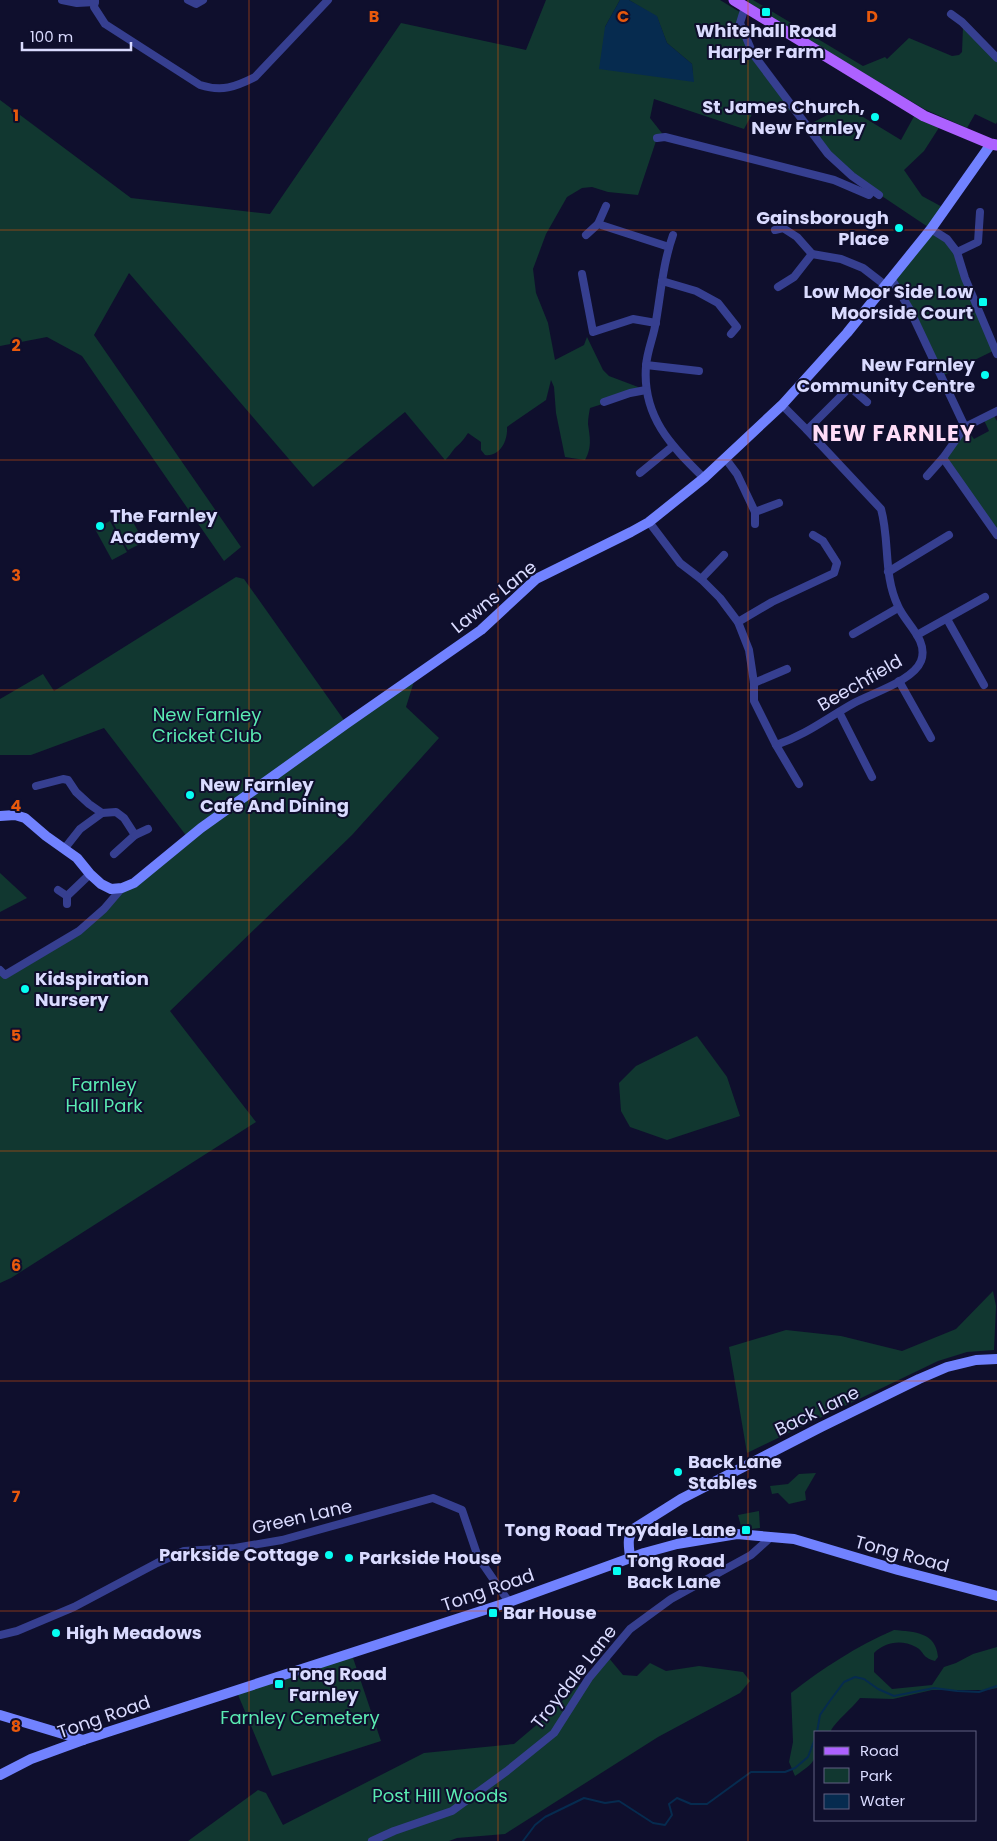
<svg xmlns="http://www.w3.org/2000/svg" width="997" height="1841" font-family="Poppins,sans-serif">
  <rect width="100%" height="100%" fill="#0f0f2d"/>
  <g fill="#113730">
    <path d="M546 0H620L605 27 693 81 692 64 667 43 657 17 629 0H720L743 14 740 23 753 54 794 111 756 107 744 129 654 99 650 118 665 137 657 138 638 195 608 192 592 187 582 188 567 197 546 234 533 269 536 293 548 323 555 360 584 345 587 337 603 370 609 376 646 390 590 408C589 413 588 419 588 424 590 438 592 447 585 460L565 457 556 413 554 387 551 380 546 400 511 424 507 427C508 441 500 457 485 455L481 450V442L468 433C464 439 461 443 456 447 452 451 450 456 445 460L405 412 313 487 129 273 94 335 241 547 224 561 82 356 47 337 0 346V100L131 198 270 214 401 23 526 50Z"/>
    <polygon points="747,0 753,0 863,66 885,57 887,59 909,38 952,56 959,55 962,52 963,27 997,58 997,122 996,124 975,114 967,128 924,109 749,5"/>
    <polygon points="845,106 901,140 917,111 942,123 924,151 904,170 922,196 946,209 931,229 957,252 995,350 942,376 889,280 931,229 852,176 806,126"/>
    <polygon points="992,413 997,421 997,535 943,458 965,427 974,439 989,431 983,418"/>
    <polygon points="127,511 144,542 128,550 111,519"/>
    <polygon points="110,521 127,552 112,560 95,529"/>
    <polygon points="236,577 244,579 346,723 416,675 406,707 439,738 352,835 170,1011 256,1122 11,1278 0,1283 0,970 5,975 79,931 112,899 188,838 104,728 31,755 0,755 0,699 43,674 54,691"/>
    <polygon points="0,873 27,898 0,912"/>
    <polygon points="697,1036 727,1077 740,1116 667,1140 630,1127 621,1111 619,1083 636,1066"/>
    <polygon points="993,1291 996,1306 994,1350 967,1352 938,1361 747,1453 729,1347 786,1330 841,1336 902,1351 956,1329"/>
    <polygon points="816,1473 805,1492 806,1500 789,1504 778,1493 772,1494 770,1486 788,1484 799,1474"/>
    <polygon points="759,1511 760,1528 742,1530 738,1515"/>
    <path d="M894 1630C915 1632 936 1632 938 1657L935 1661C921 1657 925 1652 916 1647 901 1639 885 1642 874 1653V1672L892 1689 932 1685 944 1667 956 1663 973 1654 997 1647V1688L988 1690H932L893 1699 860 1698C851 1710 837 1719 830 1732H816C816 1759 819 1760 795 1776L789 1762 793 1742 791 1693C823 1668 857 1646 894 1630Z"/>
    <polygon points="351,1652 381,1741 272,1776 236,1690"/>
    <polygon points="608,1657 623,1675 637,1676 650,1663 666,1671 699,1666 743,1672 750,1681 740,1693 658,1737 505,1834 457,1838 449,1841 188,1841 258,1790 266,1793 283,1825 424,1753 514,1744 540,1722 580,1684 587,1680"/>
  </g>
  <polygon fill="#062b4f" points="620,0 629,0 657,16 667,43 692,64 694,82 599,69 605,27"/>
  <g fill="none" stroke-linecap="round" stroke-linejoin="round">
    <g stroke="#062b4f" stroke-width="2">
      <polyline points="817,1732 820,1715 829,1702 844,1682 855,1677 864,1679 878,1689 894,1696 934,1688 957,1691 979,1692 997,1686"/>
      <polyline points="523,1841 535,1825 545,1817 584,1798 605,1803 619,1801 653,1823 665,1825 672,1815 669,1804 677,1798 691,1804 707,1804 751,1772 785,1772 795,1768 808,1757 816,1736"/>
    </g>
    <g stroke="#363f90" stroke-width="8">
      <polyline points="62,0 77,3 95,2"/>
      <path d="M95 0 94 7 105 24 200 85C222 92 235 87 255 77L328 0"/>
      <polyline points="188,0 196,4 203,0"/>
      <polyline points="745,7 740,23 753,54 828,154 852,176 879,195"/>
      <polyline points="951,14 962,22 997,58"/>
      <polyline points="657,138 665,137 834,180 869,195 872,191"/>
      <polyline points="598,224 606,206"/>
      <polyline points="931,229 947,239 957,252 965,278 997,354"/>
      <polyline points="775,230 783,228 797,237 812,254"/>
      <polyline points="586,235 598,224 669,247"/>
      <path d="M673 235C663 263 661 292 656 321 654 336 647 351 646 366 642 416 671 446 704 478"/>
      <polyline points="957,252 978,242 980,212"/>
      <polyline points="582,274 593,332 633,319 656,323"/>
      <polyline points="889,280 894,283 909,308 965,427 943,458 927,476"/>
      <polyline points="662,281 696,291 718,303 737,327 731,334"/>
      <polyline points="778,287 794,277 812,254 841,259 863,268 885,285"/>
      <polyline points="646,365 699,371"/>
      <polyline points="604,402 630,393 646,390"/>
      <polyline points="965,427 997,411"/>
      <polyline points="807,430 850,387 867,402"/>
      <polyline points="725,458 737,474 755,512 779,503"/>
      <polyline points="943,458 997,535"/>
      <polyline points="640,473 673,446"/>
      <path d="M649 522 680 563 701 579 720 598 738 622 749 650 754 683V701L776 745C806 735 827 718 854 703 872 693 913 681 921 661 929 640 905 623 898 606 883 575 890 541 881 509L807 430 782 405"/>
      <polyline points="755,524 755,512"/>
      <polyline points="888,572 949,535"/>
      <polyline points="701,579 724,555"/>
      <polyline points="947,619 984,685"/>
      <polyline points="738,622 772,602 834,573 837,563 823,541 813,535"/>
      <polyline points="853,634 898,608"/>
      <polyline points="917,635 985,597"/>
      <polyline points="899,681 931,738"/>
      <polyline points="754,683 787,669"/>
      <polyline points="839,712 872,777"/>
      <polyline points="776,745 799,784"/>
      <polyline points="36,786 63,779 68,780 76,792 89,804 102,813 80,829 65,848"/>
      <polyline points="102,813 116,812 124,818 135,835 114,854"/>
      <polyline points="135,835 148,829"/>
      <polyline points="58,890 67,896"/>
      <polyline points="67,904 67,896 90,874"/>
      <polyline points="0,970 5,975 79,931 104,909 122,888"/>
      <polyline points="0,1635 17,1631 74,1607 157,1563 184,1551 235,1548 282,1540 433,1498 462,1510 478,1557 509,1602"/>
      <polyline points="372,1841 394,1831 452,1811 507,1771 554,1733 589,1678 630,1629 671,1599 751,1555 771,1537"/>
    </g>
    <g stroke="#7182ff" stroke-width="10">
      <polyline points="0,816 15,815 25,818 46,836 77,858 90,874 101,884 111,889 122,888 134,883 201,828 346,724 481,630 536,579 631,532 649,522 704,478 782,405 847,333 931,229 991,144"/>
      <path d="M630 1557C629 1546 626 1537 635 1528L681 1499 821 1427 919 1379 947 1367 976 1360 997 1359"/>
      <polyline points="0,1715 83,1740"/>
      <polyline points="0,1775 31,1759 83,1740 509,1602 644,1553 677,1544 737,1534 794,1539 898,1570 997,1596"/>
    </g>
    <polyline stroke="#ad61ff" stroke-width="11" points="734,0 924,116 991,144 997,145"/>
  </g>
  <path fill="none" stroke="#e8590c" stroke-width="1" stroke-opacity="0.55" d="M249 0V1841M498 0V1841M748 0V1841M0 230H997M0 460H997M0 690H997M0 920H997M0 1151H997M0 1381H997M0 1611H997"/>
  <g fill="#06fff3" stroke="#0f0f2d" stroke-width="2">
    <rect x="761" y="7" width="10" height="10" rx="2.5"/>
    <circle cx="875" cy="117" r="5"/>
    <circle cx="899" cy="228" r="5"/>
    <rect x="978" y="297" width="10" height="10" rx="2.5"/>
    <circle cx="985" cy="375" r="5"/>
    <circle cx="100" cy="526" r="5"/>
    <circle cx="190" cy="795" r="5"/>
    <circle cx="25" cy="989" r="5"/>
    <circle cx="678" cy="1472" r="5"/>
    <rect x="741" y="1525" width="10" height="10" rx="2.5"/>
    <circle cx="329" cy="1555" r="5"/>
    <circle cx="349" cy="1558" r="5"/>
    <rect x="612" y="1566" width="10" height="10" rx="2.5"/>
    <rect x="488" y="1608" width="10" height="10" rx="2.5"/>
    <circle cx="56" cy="1633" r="5"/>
    <rect x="274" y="1679" width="10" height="10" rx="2.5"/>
  </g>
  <g text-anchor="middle" stroke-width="4" stroke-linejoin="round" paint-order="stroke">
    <g font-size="18" font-weight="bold" fill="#dadbff" stroke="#0f0f2d" text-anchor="start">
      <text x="766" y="37" text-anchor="middle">Whitehall Road<tspan x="766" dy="21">Harper Farm</tspan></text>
      <text x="865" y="113" text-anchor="end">St James Church,<tspan x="865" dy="21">New Farnley</tspan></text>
      <text x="889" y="224" text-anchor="end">Gainsborough<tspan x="889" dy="21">Place</tspan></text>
      <text x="973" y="298" text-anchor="end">Low Moor Side Low<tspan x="973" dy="21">Moorside Court</tspan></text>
      <text x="975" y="371" text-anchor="end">New Farnley<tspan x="975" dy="21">Community Centre</tspan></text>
      <text x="110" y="522">The Farnley<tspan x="110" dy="21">Academy</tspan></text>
      <text x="200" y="791">New Farnley<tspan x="200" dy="21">Cafe And Dining</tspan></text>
      <text x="35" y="985">Kidspiration<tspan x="35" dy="21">Nursery</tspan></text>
      <text x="688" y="1468">Back Lane<tspan x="688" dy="21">Stables</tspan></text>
      <text x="736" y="1536" text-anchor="end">Tong Road Troydale Lane</text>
      <text x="319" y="1561" text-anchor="end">Parkside Cottage</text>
      <text x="359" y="1564">Parkside House</text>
      <text x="627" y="1567">Tong Road<tspan x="627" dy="21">Back Lane</tspan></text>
      <text x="503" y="1619">Bar House</text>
      <text x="66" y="1639">High Meadows</text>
      <text x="289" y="1680">Tong Road<tspan x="289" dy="21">Farnley</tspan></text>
    </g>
    <g font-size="18" fill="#dadbff" stroke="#0f0f2d">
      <text transform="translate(494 597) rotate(-39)" y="6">Lawns Lane</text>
      <text transform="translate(860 683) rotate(-30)" y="6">Beechfield</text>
      <text transform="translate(817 1411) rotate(-26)" y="6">Back Lane</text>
      <text transform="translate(302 1517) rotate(-13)" y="6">Green Lane</text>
      <text transform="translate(902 1554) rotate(15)" y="6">Tong Road</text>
      <text transform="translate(488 1590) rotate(-19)" y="6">Tong Road</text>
      <text transform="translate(574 1677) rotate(-52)" y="6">Troydale Lane</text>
      <text transform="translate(104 1717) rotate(-19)" y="6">Tong Road</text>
    </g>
    <g font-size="18" fill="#5aebb2" stroke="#0f0f2d">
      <text x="207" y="721">New Farnley<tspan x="207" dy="21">Cricket Club</tspan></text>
      <text x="104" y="1091">Farnley<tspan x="104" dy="21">Hall Park</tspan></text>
      <text x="300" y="1724">Farnley Cemetery</text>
      <text x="440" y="1802">Post Hill Woods</text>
    </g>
    <g font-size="22" font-weight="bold" letter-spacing="1" fill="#ffdcf7" stroke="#0f0f2d">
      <text x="894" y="441">NEW FARNLEY</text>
    </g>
  </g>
  <g font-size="16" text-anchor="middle" font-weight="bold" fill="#e8590c" stroke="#0f0f2d" stroke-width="4" stroke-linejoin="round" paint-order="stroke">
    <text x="374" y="22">B</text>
    <text x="623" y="22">C</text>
    <text x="872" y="22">D</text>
    <text x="16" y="121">1</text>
    <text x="16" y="351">2</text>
    <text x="16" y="581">3</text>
    <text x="16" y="811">4</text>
    <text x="16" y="1041">5</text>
    <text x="16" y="1271">6</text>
    <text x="16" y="1502">7</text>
    <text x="16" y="1732">8</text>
  </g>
  <rect x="814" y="1731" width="162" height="90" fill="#0f0f2d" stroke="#606181"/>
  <rect x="824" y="1747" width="25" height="8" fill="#ad61ff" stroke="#606181"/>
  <text x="860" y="1756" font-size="15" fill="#dadbff">Road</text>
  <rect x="824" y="1768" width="25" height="15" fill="#113730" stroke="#606181"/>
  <text x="860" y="1781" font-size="15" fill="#dadbff">Park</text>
  <rect x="824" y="1794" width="25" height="15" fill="#062b4f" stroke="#606181"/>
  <text x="860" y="1806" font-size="15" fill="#dadbff">Water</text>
  <path d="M22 42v8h109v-8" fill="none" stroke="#dadbff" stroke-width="2.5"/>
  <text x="30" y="42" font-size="15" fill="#dadbff" stroke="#0f0f2d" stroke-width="4" paint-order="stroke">100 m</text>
</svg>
